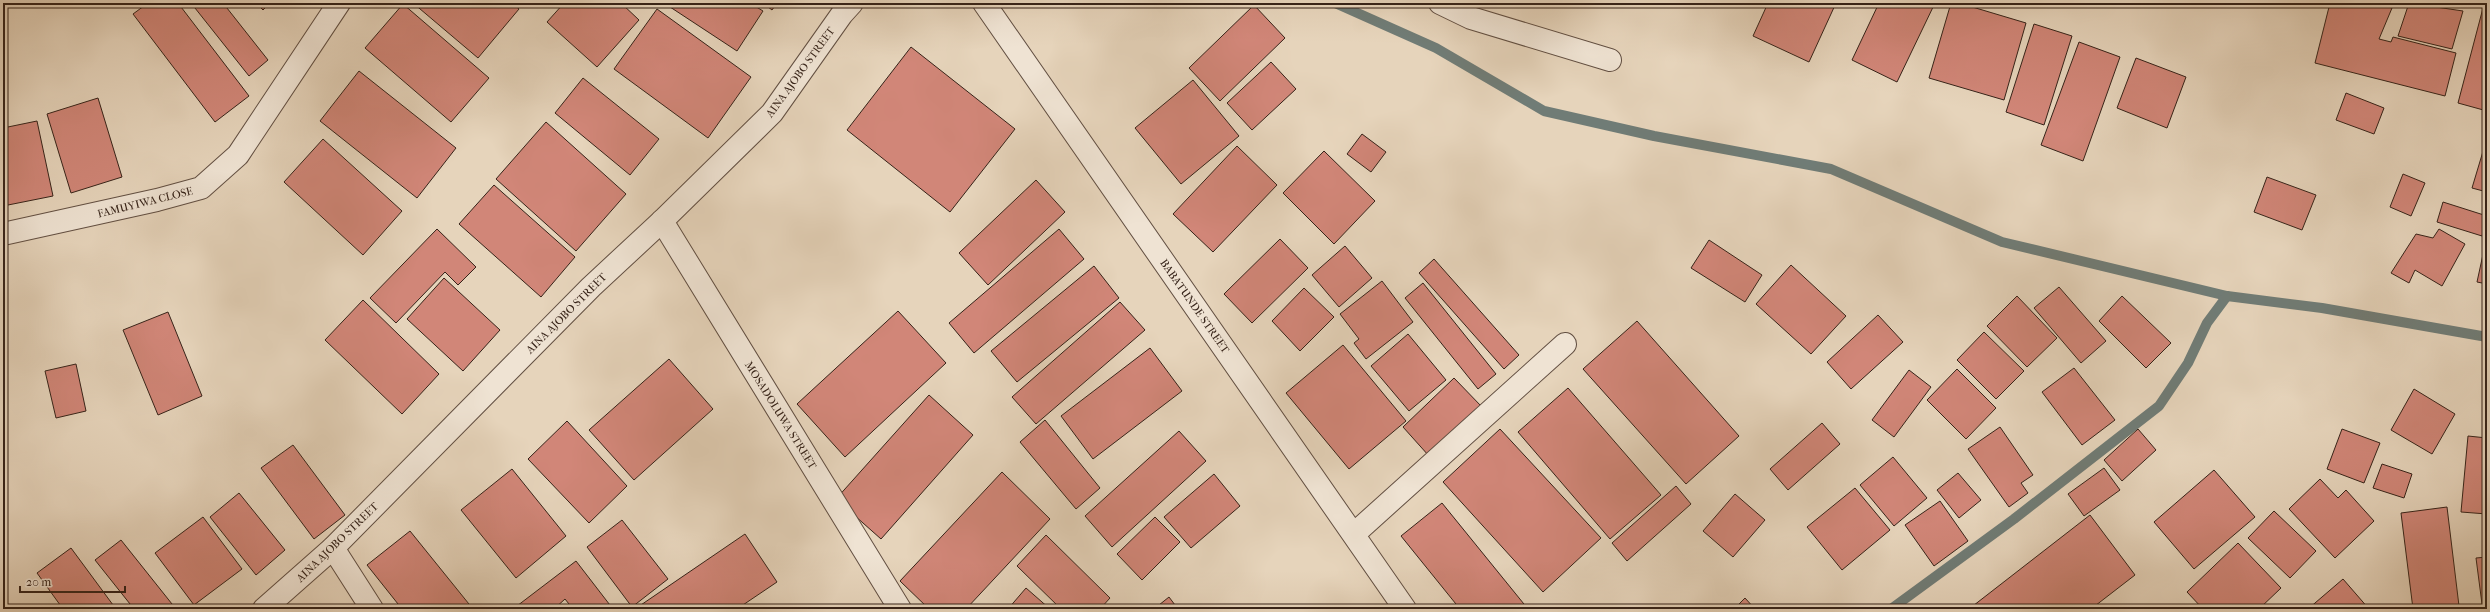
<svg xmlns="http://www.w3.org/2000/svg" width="2490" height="612" font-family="'IM FELL French Canon',serif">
  <rect width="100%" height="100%" fill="#e6d4bb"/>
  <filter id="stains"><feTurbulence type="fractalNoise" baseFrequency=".005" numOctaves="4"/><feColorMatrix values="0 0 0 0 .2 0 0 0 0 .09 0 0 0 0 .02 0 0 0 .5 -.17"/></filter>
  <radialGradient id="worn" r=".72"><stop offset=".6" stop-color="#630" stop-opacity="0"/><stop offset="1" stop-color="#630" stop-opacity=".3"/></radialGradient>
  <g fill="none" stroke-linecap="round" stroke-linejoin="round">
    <g stroke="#707c76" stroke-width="10">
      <polyline points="1335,3 1436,48 1544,111 1654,136 1831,169 2002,242 2227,296 2322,308 2487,337"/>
      <polyline points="1891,609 2014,519 2159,406 2188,363 2207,323 2227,296"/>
    </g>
  </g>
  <g fill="#d18678" stroke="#362319">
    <polygon points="148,3 178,3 249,96 215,122 133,14"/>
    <polygon points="191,3 223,3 268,60 249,76"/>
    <polygon points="256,3 270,3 263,10"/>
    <polygon points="413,3 512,3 519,9 478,58"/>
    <polygon points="564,3 621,3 639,20 597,67 547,22"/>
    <polygon points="664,3 750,3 763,11 737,51"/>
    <polygon points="763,3 777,3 772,10"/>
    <polygon points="1768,3 1836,3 1809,62 1753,36"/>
    <polygon points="1879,3 1935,3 1897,82 1852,60"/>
    <polygon points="1951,3 1959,3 2026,23 2004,100 1929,78"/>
    <polygon points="2330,3 2371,3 2392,8 2379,39 2391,42 2393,37 2456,53 2445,96 2315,63"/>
    <polygon points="2409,3 2463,11 2452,49 2398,36"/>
    <polygon points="403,4 489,78 451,122 365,48"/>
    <polygon points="1254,5 1285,38 1220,101 1189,68"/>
    <polygon points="2483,8 2487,9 2487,111 2458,103"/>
    <polygon points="657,9 751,77 708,138 614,69"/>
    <polygon points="2034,24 2072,36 2044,125 2006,112"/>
    <polygon points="2079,42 2120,57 2083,161 2041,145"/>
    <polygon points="911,47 1015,129 950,212 847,130"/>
    <polygon points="2136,58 2186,77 2167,128 2117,108"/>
    <polygon points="1271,62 1296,89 1252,130 1227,103"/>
    <polygon points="359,71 456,148 417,198 320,121"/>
    <polygon points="583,78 659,139 630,175 555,113"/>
    <polygon points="1193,80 1239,136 1181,184 1135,128"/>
    <polygon points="2346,93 2384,108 2374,134 2336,120"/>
    <polygon points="98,98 122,177 71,193 47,114"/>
    <polygon points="37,121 53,196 3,206 3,128"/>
    <polygon points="546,122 626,194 576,251 496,179"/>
    <polygon points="1362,134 1386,152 1371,172 1347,154"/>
    <polygon points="2487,138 2487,192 2472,188"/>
    <polygon points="323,139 402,211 363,255 284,182"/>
    <polygon points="1237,146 1277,185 1213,252 1173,214"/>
    <polygon points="1324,151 1375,201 1334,244 1283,193"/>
    <polygon points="2403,174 2425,183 2411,216 2390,207"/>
    <polygon points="2267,177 2316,195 2302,230 2254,212"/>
    <polygon points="1036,180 1065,212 988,285 959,253"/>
    <polygon points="494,185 575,257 541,297 459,224"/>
    <polygon points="2443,202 2487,216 2482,236 2437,222"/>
    <polygon points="437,229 476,267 458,285 445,272 396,323 370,298"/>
    <polygon points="1059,229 1084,259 974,353 949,323"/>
    <polygon points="2439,229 2465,244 2442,286 2415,270 2409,283 2391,273 2416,234 2433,238"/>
    <polygon points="2487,236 2487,284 2477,282"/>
    <polygon points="1280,239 1308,268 1252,323 1224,294"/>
    <polygon points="1709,240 1762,275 1745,302 1691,268"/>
    <polygon points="1345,246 1372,278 1339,307 1312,275"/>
    <polygon points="1434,259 1519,355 1504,369 1419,273"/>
    <polygon points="1791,265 1846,316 1811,354 1756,304"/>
    <polygon points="1094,266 1119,298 1017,382 991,351"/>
    <polygon points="444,278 500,330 463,371 407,319"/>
    <polygon points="1382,281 1413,322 1366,359 1354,343 1359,339 1340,314"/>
    <polygon points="1423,283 1496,374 1478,389 1405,298"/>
    <polygon points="2059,287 2106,341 2081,363 2034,308"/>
    <polygon points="1304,288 1334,317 1300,351 1272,321"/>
    <polygon points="2017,296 2057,338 2027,367 1987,326"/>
    <polygon points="2122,296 2171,343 2146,368 2099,321"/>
    <polygon points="363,300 439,374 402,414 325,340"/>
    <polygon points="1120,302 1145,330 1036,424 1012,397"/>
    <polygon points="898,311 946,363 845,457 797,404"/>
    <polygon points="168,312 202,396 158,415 123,330"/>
    <polygon points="1878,315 1903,342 1851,389 1827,362"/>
    <polygon points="1637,321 1739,436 1686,484 1583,369"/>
    <polygon points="1984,332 2024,371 1996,399 1957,360"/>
    <polygon points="1408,334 1446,380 1409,411 1371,366"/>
    <polygon points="1343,345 1406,421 1349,469 1286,393"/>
    <polygon points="1150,348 1182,391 1093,459 1061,416"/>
    <polygon points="669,359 713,409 634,480 589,430"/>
    <polygon points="76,364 86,411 56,418 45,371"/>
    <polygon points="2074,368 2115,420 2082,445 2042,392"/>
    <polygon points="1957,369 1996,408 1966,439 1927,400"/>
    <polygon points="1909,370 1931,387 1894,437 1872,420"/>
    <polygon points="1454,378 1482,407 1429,456 1403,427"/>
    <polygon points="1568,388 1661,495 1610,539 1518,432"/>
    <polygon points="2414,389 2455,414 2432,454 2391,430"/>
    <polygon points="929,395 973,435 881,539 836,499"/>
    <polygon points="1045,420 1100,488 1076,509 1020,442"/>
    <polygon points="567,421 627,486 589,523 528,459"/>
    <polygon points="1822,423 1840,444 1788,490 1770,469"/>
    <polygon points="2000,427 2033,475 2021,483 2028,493 2009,507 1968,449"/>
    <polygon points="1500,429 1601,538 1543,592 1443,482"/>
    <polygon points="2138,429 2156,450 2122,481 2104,460"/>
    <polygon points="2342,429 2380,443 2364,483 2327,469"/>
    <polygon points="1179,431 1206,461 1112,547 1085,516"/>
    <polygon points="2468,436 2487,438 2487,514 2461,512"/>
    <polygon points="293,445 345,515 314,539 261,468"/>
    <polygon points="1893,457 1927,498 1894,526 1860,485"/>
    <polygon points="2382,464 2412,474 2404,498 2373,488"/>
    <polygon points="2104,468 2120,490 2084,516 2068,494"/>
    <polygon points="512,469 566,536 516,578 461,510"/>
    <polygon points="2214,470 2255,517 2194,569 2154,522"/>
    <polygon points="1002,472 1050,519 966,609 929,609 900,581"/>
    <polygon points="1958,473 1981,500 1959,518 1937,490"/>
    <polygon points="1214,474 1240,506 1191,548 1164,517"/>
    <polygon points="2320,479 2338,498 2346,490 2374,521 2335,558 2289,509"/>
    <polygon points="1676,486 1691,504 1627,561 1612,543"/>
    <polygon points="1855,488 1890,530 1842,570 1807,527"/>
    <polygon points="239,493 285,550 256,575 210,517"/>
    <polygon points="1735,494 1765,520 1733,557 1703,531"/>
    <polygon points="1940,501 1968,541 1934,566 1905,525"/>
    <polygon points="1442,503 1528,609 1460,609 1401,536"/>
    <polygon points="2447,507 2459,606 2413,609 2401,513"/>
    <polygon points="2274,511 2316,551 2290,578 2248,538"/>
    <polygon points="2090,515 2135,575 2091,609 1969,609"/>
    <polygon points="203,517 242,569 194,605 155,553"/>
    <polygon points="1155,517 1180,542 1142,580 1117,554"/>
    <polygon points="622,520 668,579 632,607 587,547"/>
    <polygon points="410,531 473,609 402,609 367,565"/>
    <polygon points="745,534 777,582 737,609 635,609"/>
    <polygon points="1046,535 1110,598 1100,609 1061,609 1017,566"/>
    <polygon points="121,540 176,609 134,609 95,560"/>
    <polygon points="2238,543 2281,588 2259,609 2203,609 2187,592"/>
    <polygon points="71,548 116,609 63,609 37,573"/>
    <polygon points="2487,557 2487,603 2482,604 2476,558"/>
    <polygon points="576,561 613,609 573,609 565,599 554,609 513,609"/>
    <polygon points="2343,579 2369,609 2308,609"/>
    <polygon points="1026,588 1050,609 1008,609"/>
    <polygon points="1169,597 1178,609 1154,609"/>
    <polygon points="1745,598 1755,609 1734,609"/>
  </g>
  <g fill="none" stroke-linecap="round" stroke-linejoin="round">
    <g stroke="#624f42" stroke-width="24">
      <g id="minor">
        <polyline points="984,3 1405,609"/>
        <polyline points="1440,3 1471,18 1610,60"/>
        <polyline points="662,221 900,609"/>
        <polyline points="3,234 157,200 201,188 238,155 339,3"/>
        <polyline points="1354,534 1565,344"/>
        <polyline points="333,548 372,609"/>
        <polyline points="264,609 333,548 591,287 662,221 772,113 842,14 852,3"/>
      </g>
    </g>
    <use href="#minor" stroke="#efe3d3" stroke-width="22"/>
  </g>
  <g text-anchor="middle" stroke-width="3" stroke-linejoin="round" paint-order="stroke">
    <g font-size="11" fill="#362319" stroke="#efe3d3">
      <text transform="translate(800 72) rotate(-54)" y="4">AINA AJOBO STREET</text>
      <text transform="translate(145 202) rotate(-14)" y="4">FAMUYIWA CLOSE</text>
      <text transform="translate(1195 306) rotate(55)" y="4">BABATUNDE STREET</text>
      <text transform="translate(566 313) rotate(-45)" y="4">AINA AJOBO STREET</text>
      <text transform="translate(781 415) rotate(58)" y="4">MOSADOLUWA STREET</text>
      <text transform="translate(337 542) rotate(-44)" y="4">AINA AJOBO STREET</text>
    </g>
  </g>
  <rect width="2490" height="612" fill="none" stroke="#e6d4bb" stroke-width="16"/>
  <rect x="4" y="4" width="2482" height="604" fill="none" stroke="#362319" stroke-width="2"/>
  <rect x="8" y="8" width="2474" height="596" fill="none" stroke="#362319"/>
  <path d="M20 586v6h105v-6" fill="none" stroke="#362319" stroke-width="2"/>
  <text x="26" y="586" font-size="12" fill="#362319" stroke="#efe3d3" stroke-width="3" paint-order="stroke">20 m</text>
  <rect width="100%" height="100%" filter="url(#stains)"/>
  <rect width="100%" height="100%" fill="url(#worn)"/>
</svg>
